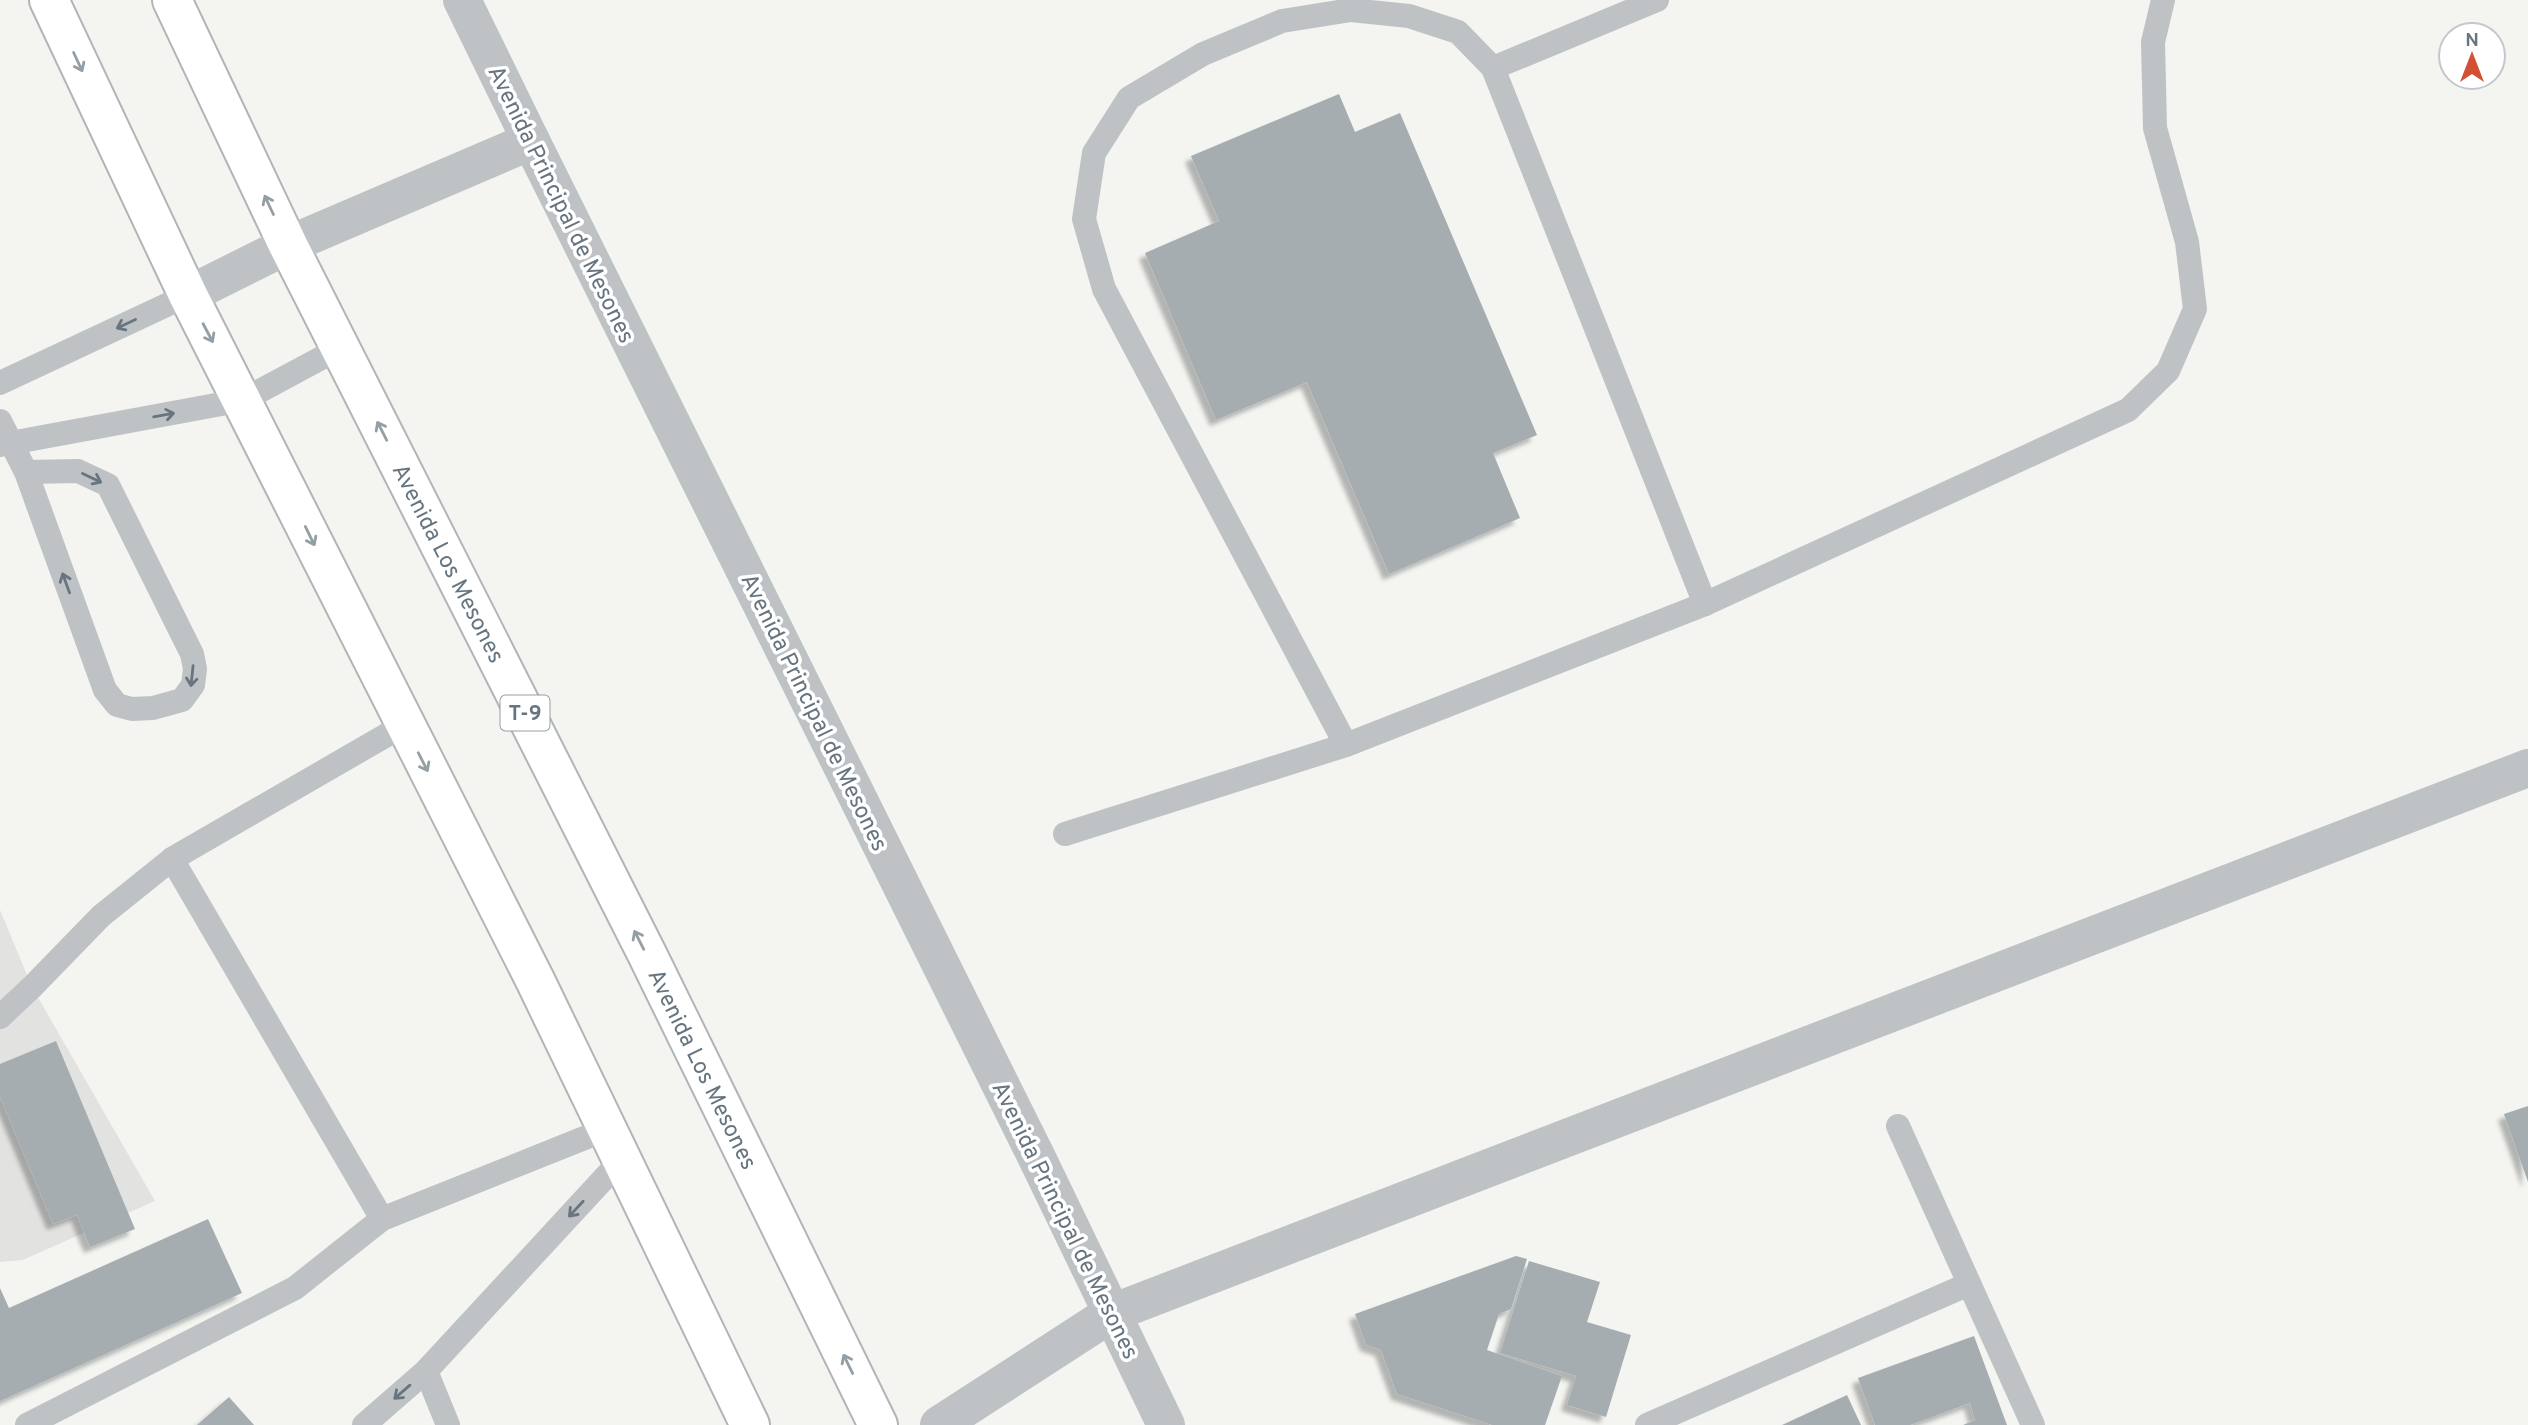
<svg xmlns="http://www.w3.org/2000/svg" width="2528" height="1425" font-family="Overpass,sans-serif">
  <defs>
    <filter id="shadow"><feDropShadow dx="-6" dy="6" stdDeviation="2" flood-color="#0004"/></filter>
  </defs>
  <rect width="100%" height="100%" fill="#f4f4f1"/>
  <polygon fill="#e2e3e1" points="0,910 32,987 155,1201 23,1260 0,1262"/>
  <g fill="#a6adb1" filter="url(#shadow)">
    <polygon points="1339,94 1355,132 1400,113 1537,435 1493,453 1520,518 1389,574 1307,382 1216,420 1145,253 1219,221 1191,156"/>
    <polygon points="56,1041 135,1229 90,1247 77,1215 53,1224 0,1097 0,1064"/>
    <polygon points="2528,1106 2528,1182 2504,1114"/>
    <polygon points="208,1219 242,1293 0,1401 0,1288 9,1308"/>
    <polygon points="1516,1256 1527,1259 1511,1309 1499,1314 1487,1350 1562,1376 1545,1425 1492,1425 1397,1394 1381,1350 1366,1345 1355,1314"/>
    <polygon points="1529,1261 1600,1282 1587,1322 1631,1335 1606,1417 1567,1405 1576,1376 1500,1353"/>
    <polygon points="1974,1336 2007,1425 1963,1425 1975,1420 1970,1403 1910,1425 1875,1425 1858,1378"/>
    <polygon points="1847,1395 1861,1425 1782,1425"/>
    <polygon points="229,1397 254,1425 197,1425"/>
  </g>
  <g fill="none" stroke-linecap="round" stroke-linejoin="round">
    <g stroke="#b1b5b7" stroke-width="42">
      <g id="trunk">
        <polyline points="49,0 188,295 535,980 750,1425"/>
        <polyline points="172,0 288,245 647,954 878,1425"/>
      </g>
    </g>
    <g stroke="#bec2c5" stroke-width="24">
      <polyline points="1493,68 1657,0"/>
      <polyline points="0,383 188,295"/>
      <polyline points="0,421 26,472 105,690 117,705 132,709 153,708 182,700 193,685 195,669 192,654 108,485 78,471 26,472"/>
      <polyline points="0,445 243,400 340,348"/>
      <polyline points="1346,745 1104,289 1084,219 1094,153 1129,98 1203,54 1282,21 1351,10 1409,16 1458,32 1493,68 1705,604"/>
      <polyline points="1065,834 1346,745 1705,604 2128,410 2168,371 2195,309 2187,242 2155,128 2153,42 2163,0"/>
      <polyline points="172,859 382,1219"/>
      <polyline points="0,1017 32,987 101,916 172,859 404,725"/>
      <polyline points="1898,1126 2033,1425"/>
      <polyline points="426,1371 448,1425"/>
      <polyline points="27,1425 295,1288 382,1219 607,1129"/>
      <polyline points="364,1425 426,1371 622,1159"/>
      <polyline points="1647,1425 1969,1284"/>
    </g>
    <g stroke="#bec2c5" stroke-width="38">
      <polyline points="462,0 531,141"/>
      <polyline points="939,1425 1112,1313 2528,768"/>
    </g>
    <polyline stroke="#bec2c5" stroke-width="38" points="188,295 288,245 531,141 1036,1156 1166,1425"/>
    <use href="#trunk" stroke="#fff" stroke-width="38"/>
  </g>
  <defs><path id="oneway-shaft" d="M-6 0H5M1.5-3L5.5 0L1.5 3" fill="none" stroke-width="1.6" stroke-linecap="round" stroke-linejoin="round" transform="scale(1.75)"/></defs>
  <g stroke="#949ea5">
    <use href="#oneway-shaft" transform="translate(78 62) rotate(65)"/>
    <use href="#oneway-shaft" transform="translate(269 205) rotate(-115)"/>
    <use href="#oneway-shaft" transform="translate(208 333) rotate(62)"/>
    <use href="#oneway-shaft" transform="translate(382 431) rotate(-117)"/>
    <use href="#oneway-shaft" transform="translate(310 536) rotate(64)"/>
    <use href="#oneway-shaft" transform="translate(423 762) rotate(63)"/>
    <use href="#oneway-shaft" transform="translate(639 940) rotate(-117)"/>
    <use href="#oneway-shaft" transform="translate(848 1364) rotate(-116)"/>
  </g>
  <g stroke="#66757f">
    <use href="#oneway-shaft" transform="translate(126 324) rotate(155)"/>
    <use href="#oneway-shaft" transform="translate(164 415) rotate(-10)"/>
    <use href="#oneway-shaft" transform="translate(92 478) rotate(25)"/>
    <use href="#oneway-shaft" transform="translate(66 583) rotate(-110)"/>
    <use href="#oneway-shaft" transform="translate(192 676) rotate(96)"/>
    <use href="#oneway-shaft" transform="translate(576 1209) rotate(133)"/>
    <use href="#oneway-shaft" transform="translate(402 1392) rotate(139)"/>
  </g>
  <g text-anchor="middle" stroke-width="7" stroke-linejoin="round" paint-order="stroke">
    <rect fill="#fff" stroke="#949ea5" stroke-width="2" x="500.5" y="695.5" width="49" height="35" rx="5"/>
    <g font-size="21" font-weight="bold" fill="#66757f">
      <text x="525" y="720">T-9</text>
    </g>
    <g font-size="23" fill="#66757f" stroke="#fff">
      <text transform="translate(562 204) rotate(64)" y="8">Avenida Principal de Mesones</text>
      <text transform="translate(449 563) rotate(63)" y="8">Avenida Los Mesones</text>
      <text transform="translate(815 712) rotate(64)" y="8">Avenida Principal de Mesones</text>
      <text transform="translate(703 1069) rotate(64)" y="8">Avenida Los Mesones</text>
      <text transform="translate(1066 1220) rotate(64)" y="8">Avenida Principal de Mesones</text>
    </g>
  </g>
  <g transform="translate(2472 56)"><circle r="33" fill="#ffffff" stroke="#c2c8cc" stroke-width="2"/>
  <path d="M0-5L12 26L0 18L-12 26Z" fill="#d25133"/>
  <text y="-10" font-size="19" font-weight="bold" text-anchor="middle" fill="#66757f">N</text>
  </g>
</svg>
